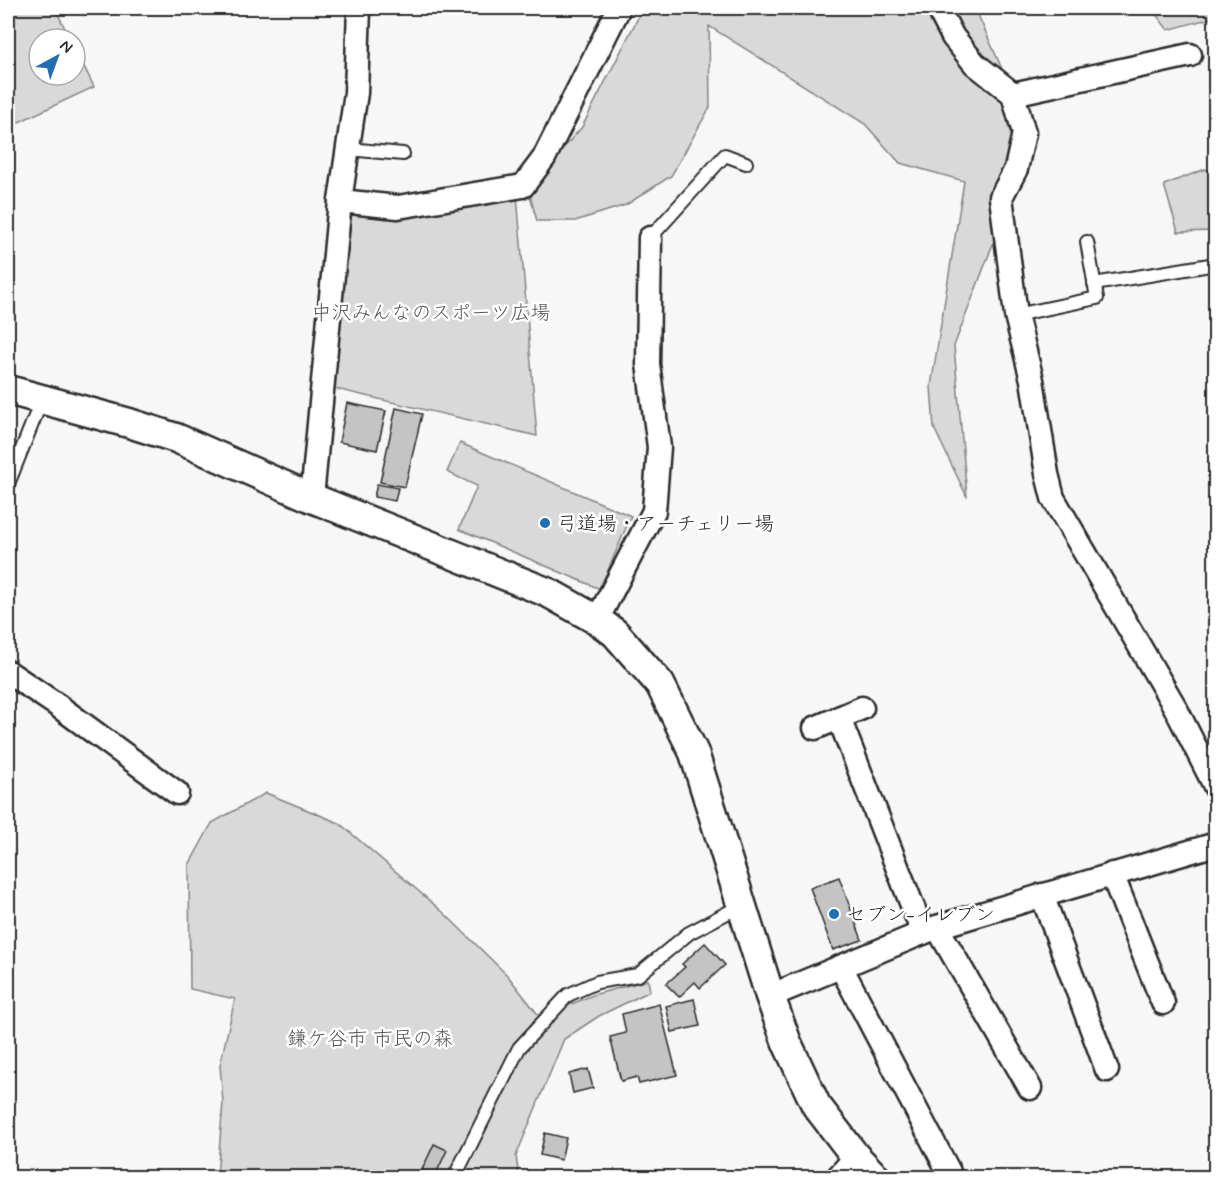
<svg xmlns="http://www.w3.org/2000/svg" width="1223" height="1185" font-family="Mynerve,'Klee One',sans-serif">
  <rect width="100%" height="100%" fill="#f7f7f7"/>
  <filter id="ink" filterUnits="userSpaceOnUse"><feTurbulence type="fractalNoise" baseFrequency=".0167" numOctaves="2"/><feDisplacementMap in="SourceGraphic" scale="12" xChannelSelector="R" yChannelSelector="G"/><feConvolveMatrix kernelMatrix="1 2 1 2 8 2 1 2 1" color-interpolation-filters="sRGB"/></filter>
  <g filter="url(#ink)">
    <g fill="#d9d9d9" stroke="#828282" stroke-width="1.5">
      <polygon points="8,8 55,8 70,39 39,39 39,75 75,75 75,48 94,87 8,127"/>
      <polygon points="643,8 978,8 979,17 1033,139 954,346 967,497 934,428 931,386 964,181 900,163 865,124 709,26 710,107 671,176 626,205 575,221 537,221 528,188 582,127"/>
      <polygon points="1151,8 1215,8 1215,17 1168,30"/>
      <polygon points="1205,169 1215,173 1215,231 1178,232 1164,185"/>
      <polygon points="517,195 537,436 327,387 344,210"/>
      <polygon points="460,443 631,516 600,589 459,529 477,486 447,472"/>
      <polygon points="266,793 339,823 444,913 508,976 540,1017 593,995 648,980 650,991 599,1016 564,1039 516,1156 519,1177 217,1177 223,1102 220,1065 235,999 190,989 189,865 212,823"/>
    </g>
    <g fill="#c4c4c4" stroke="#2b2b2b" stroke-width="1.5">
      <polygon points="347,403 386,411 377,450 339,442"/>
      <polygon points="396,408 422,414 405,487 380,482"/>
      <polygon points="377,484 398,488 395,501 374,497"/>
      <polygon points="839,877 862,940 833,950 810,888"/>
      <polygon points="705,943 725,965 700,988 695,982 679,997 666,984 685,967 682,964"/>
      <polygon points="694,999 700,1026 672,1032 666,1006"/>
      <polygon points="659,1004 677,1075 639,1084 637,1077 621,1081 610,1037 626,1033 622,1014"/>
      <polygon points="588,1069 593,1088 573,1093 569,1074"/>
      <polygon points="545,1133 566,1138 561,1160 540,1155"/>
      <polygon points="434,1144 447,1150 435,1176 422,1170"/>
    </g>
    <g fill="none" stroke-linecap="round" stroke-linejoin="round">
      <g stroke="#2b2b2b" stroke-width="16">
        <g id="service">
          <polyline points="348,149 403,154"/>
          <polyline points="650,238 725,155 746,163"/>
          <polyline points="1094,284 1216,264"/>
          <polyline points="1016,315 1097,298 1087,242"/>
          <polyline points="8,484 42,399"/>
          <polyline points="454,1178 519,1048 568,995 597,982 638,975 689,933 742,905"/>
        </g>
      </g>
      <g stroke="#2b2b2b" stroke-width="27">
        <g id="minor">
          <polyline points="942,8 942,16 953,37 975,64 1013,94 1024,133 1016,169 1001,197 1016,315 1032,380 1047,474 1053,498 1175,707 1216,788"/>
          <polyline points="1013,94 1190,55"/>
          <polyline points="340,201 398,207 523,186 544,158 619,8"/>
          <polyline points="312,498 340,201 356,93 359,8"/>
          <polyline points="597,620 654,511 659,447 648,364 650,238"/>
          <polyline points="8,672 57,705 177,793"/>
          <polyline points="839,718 923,933"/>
          <polyline points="815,728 862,708"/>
          <polyline points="1112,874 1163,1003"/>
          <polyline points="1042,895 1107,1070"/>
          <polyline points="937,927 1030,1088"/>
          <polyline points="841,967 949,1172"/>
          <polyline points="770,996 937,927 1216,844"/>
          <polyline points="837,1178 856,1157"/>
        </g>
      </g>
      <g stroke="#2b2b2b" stroke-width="33">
        <polyline id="tertiary" points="8,390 129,423 176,438 312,498 549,593 597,620 615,633 660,684 694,753 770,996 787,1043 816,1105 856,1157 876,1178"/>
      </g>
      <use href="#service" stroke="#fff" stroke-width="12"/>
      <use href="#minor" stroke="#fff" stroke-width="22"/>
      <use href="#tertiary" stroke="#fff" stroke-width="28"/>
    </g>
  </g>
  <g fill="#1f6fb2" stroke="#fff" stroke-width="2">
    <circle cx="545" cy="523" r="6"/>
    <circle cx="834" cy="914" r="6"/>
  </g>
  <g text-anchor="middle" stroke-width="5" stroke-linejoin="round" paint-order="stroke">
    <g font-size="20" fill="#565656" stroke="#fff">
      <text x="431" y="319">中沢みんなのスポーツ広場</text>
      <text x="370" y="1045">鎌ケ谷市 市民の森</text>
    </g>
    <g font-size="20" fill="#2b2b2b" stroke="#fff" text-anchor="start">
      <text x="557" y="530">弓道場・アーチェリー場</text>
      <text x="846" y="921">セブン-イレブン</text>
    </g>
  </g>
  <rect width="1223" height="1185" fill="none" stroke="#fff" stroke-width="30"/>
  <rect x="15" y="15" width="1193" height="1155" fill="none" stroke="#2b2b2b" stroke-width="2" filter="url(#ink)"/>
  <g transform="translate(57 57) rotate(41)"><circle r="28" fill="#ffffff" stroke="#aaaaaa" stroke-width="1.5"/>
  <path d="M0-4.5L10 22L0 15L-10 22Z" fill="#1f6fb2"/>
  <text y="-9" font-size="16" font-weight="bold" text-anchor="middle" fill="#2b2b2b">N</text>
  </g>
</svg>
